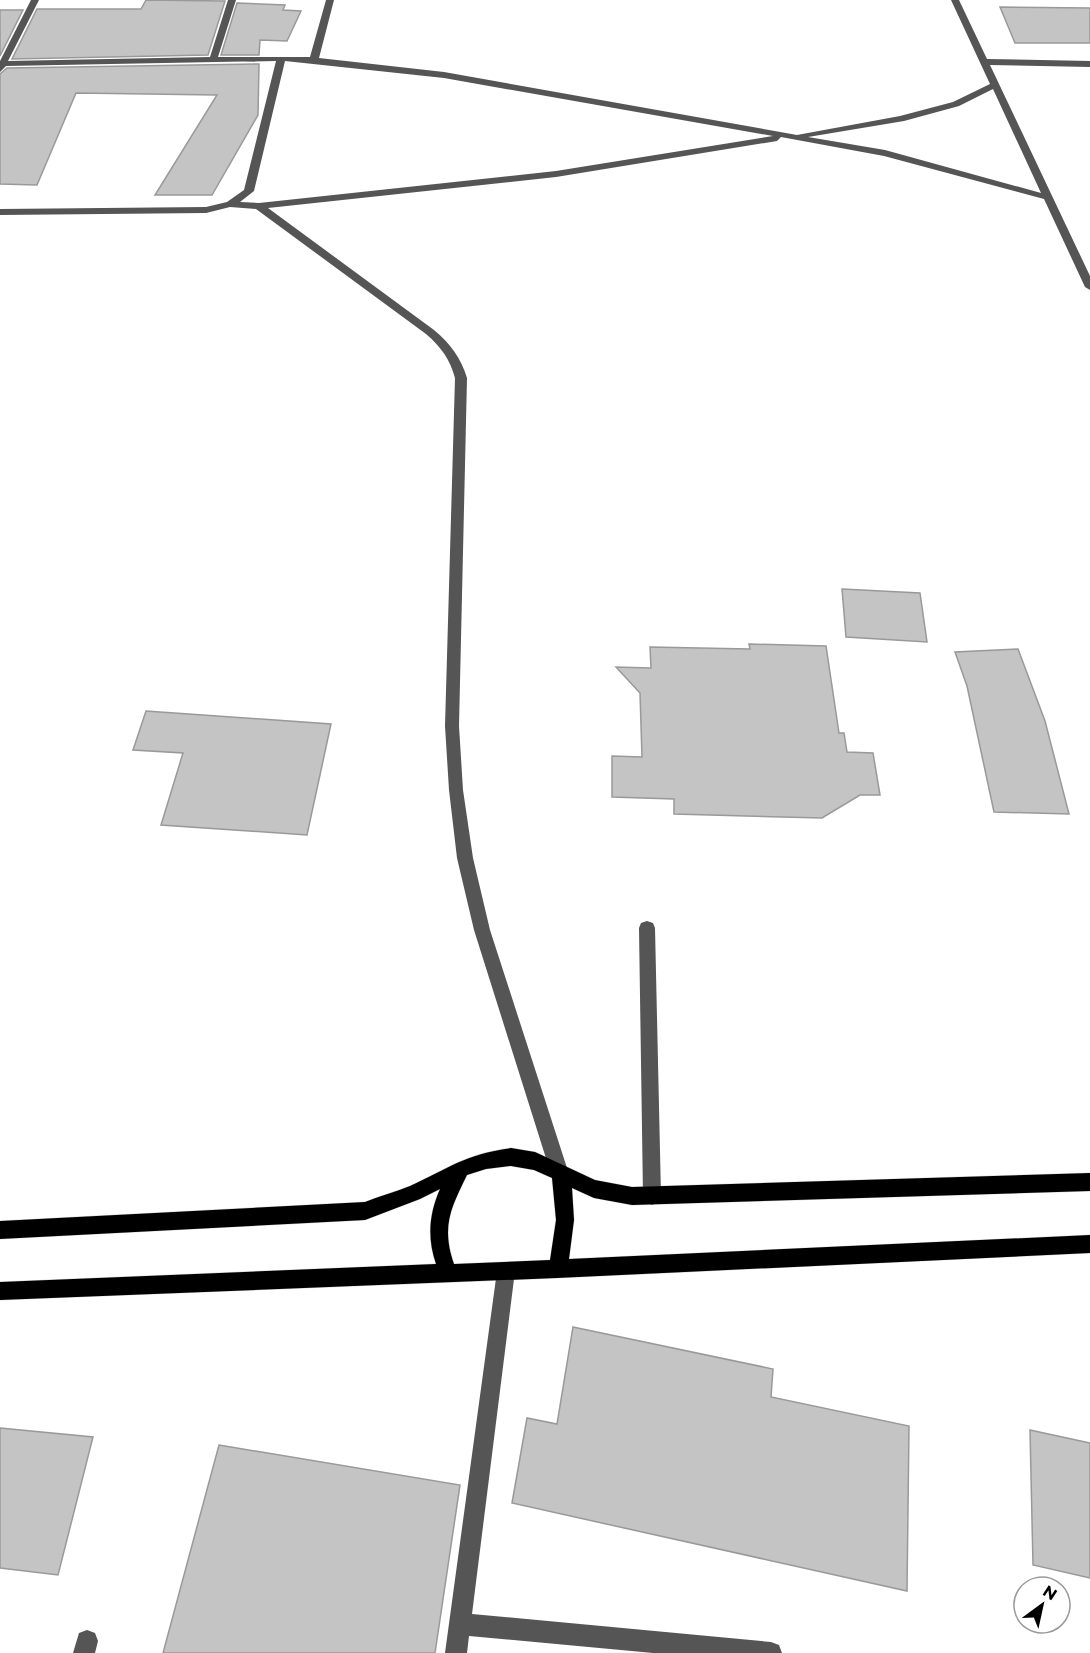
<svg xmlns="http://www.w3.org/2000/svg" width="1090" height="1653" font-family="Montserrat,sans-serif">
  <rect width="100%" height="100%" fill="#fff"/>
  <g fill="#c4c4c4" stroke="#999" stroke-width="1.5">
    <polygon points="146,0 225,1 208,55 12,59 37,9 141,9"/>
    <polygon points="237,3 285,5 283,10 301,11 287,41 260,40 259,55 221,55"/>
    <polygon points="1000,7 1090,8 1090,43 1015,43"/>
    <polygon points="0,10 23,10 0,56"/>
    <polygon points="259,64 258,115 212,195 155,195 217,95 76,93 37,185 0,184 0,74 7,68"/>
    <polygon points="842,589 920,593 927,642 846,637"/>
    <polygon points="749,644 826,646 839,733 844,733 847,752 873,753 880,795 860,795 822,818 674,814 674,799 612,797 612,756 642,757 640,693 616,667 651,668 650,647 750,649"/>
    <polygon points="1018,649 1045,721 1069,814 994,812 967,686 955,652"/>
    <polygon points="146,711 331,724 307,835 161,825 183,753 133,750"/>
    <polygon points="573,1327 773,1369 771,1397 909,1426 907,1591 512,1503 527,1418 557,1424"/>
    <polygon points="0,1428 93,1437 58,1575 0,1568"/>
    <polygon points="1030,1430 1090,1443 1090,1578 1033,1565"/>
    <polygon points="219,1445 460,1485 435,1653 163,1653"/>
  </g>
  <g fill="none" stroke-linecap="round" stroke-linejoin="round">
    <g stroke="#dbdbdb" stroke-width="1">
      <path id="major" d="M511 1148 535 1152 595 1180 632 1187 1090 1173V1191L632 1205 594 1198 572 1188 574 1220 569 1259 1090 1235V1253L557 1278 0 1300V1282L436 1264C427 1238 429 1214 440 1189L420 1199 365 1220 0 1239V1221L365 1202C380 1196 395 1192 410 1186 449 1168 465 1154 511 1148ZM511 1166 534 1170 552 1178 556 1220 550 1260 454 1264C441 1226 451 1208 467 1175L486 1169Z"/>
    </g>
    <g fill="#555" fill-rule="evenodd">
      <path d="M31 0H39L8 61 210 57 228 0H236L218 57H310L326 0H334L319 58 444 72 797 135 900 116 953 102 990 84 951 0H959L987 59 1090 61V67L990 65 1090 276V290L1085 287 1044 199 884 156 781 137 777 141 556 177 268 208 434 330C450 343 461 358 467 378L459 726 463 790 473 858 490 930 568 1171 565 1177 559 1180 553 1177 550 1171 474 930 457 858 449 790 445 726 455 378C450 359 441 347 426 334L256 209 230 207 206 213 0 215V209L206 207 227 202 244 190 276 61 6 66 0 72V61ZM285 61 444 78 773 136 556 171 259 203 240 202 254 191ZM993 89 1041 193 885 150 808 137 904 121 959 106Z"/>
      <polygon points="647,921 653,923 655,928 661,1196 658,1202 652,1205 646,1202 643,1196 639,928 641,923"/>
      <polygon points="506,1262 513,1264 515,1271 472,1614 771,1642 779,1645 782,1653 653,1653 469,1636 467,1653 445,1653 497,1271 499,1264"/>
      <polygon points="87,1630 95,1633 98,1641 95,1653 73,1653 79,1633"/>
    </g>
    <use href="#major" fill="#000" fill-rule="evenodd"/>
  </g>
  <g transform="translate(1042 1605) rotate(33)"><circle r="28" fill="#ffffff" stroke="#999999" stroke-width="1.5"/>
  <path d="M0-4.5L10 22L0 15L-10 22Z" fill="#000000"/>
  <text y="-9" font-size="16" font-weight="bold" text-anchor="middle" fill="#000000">N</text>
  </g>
</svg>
